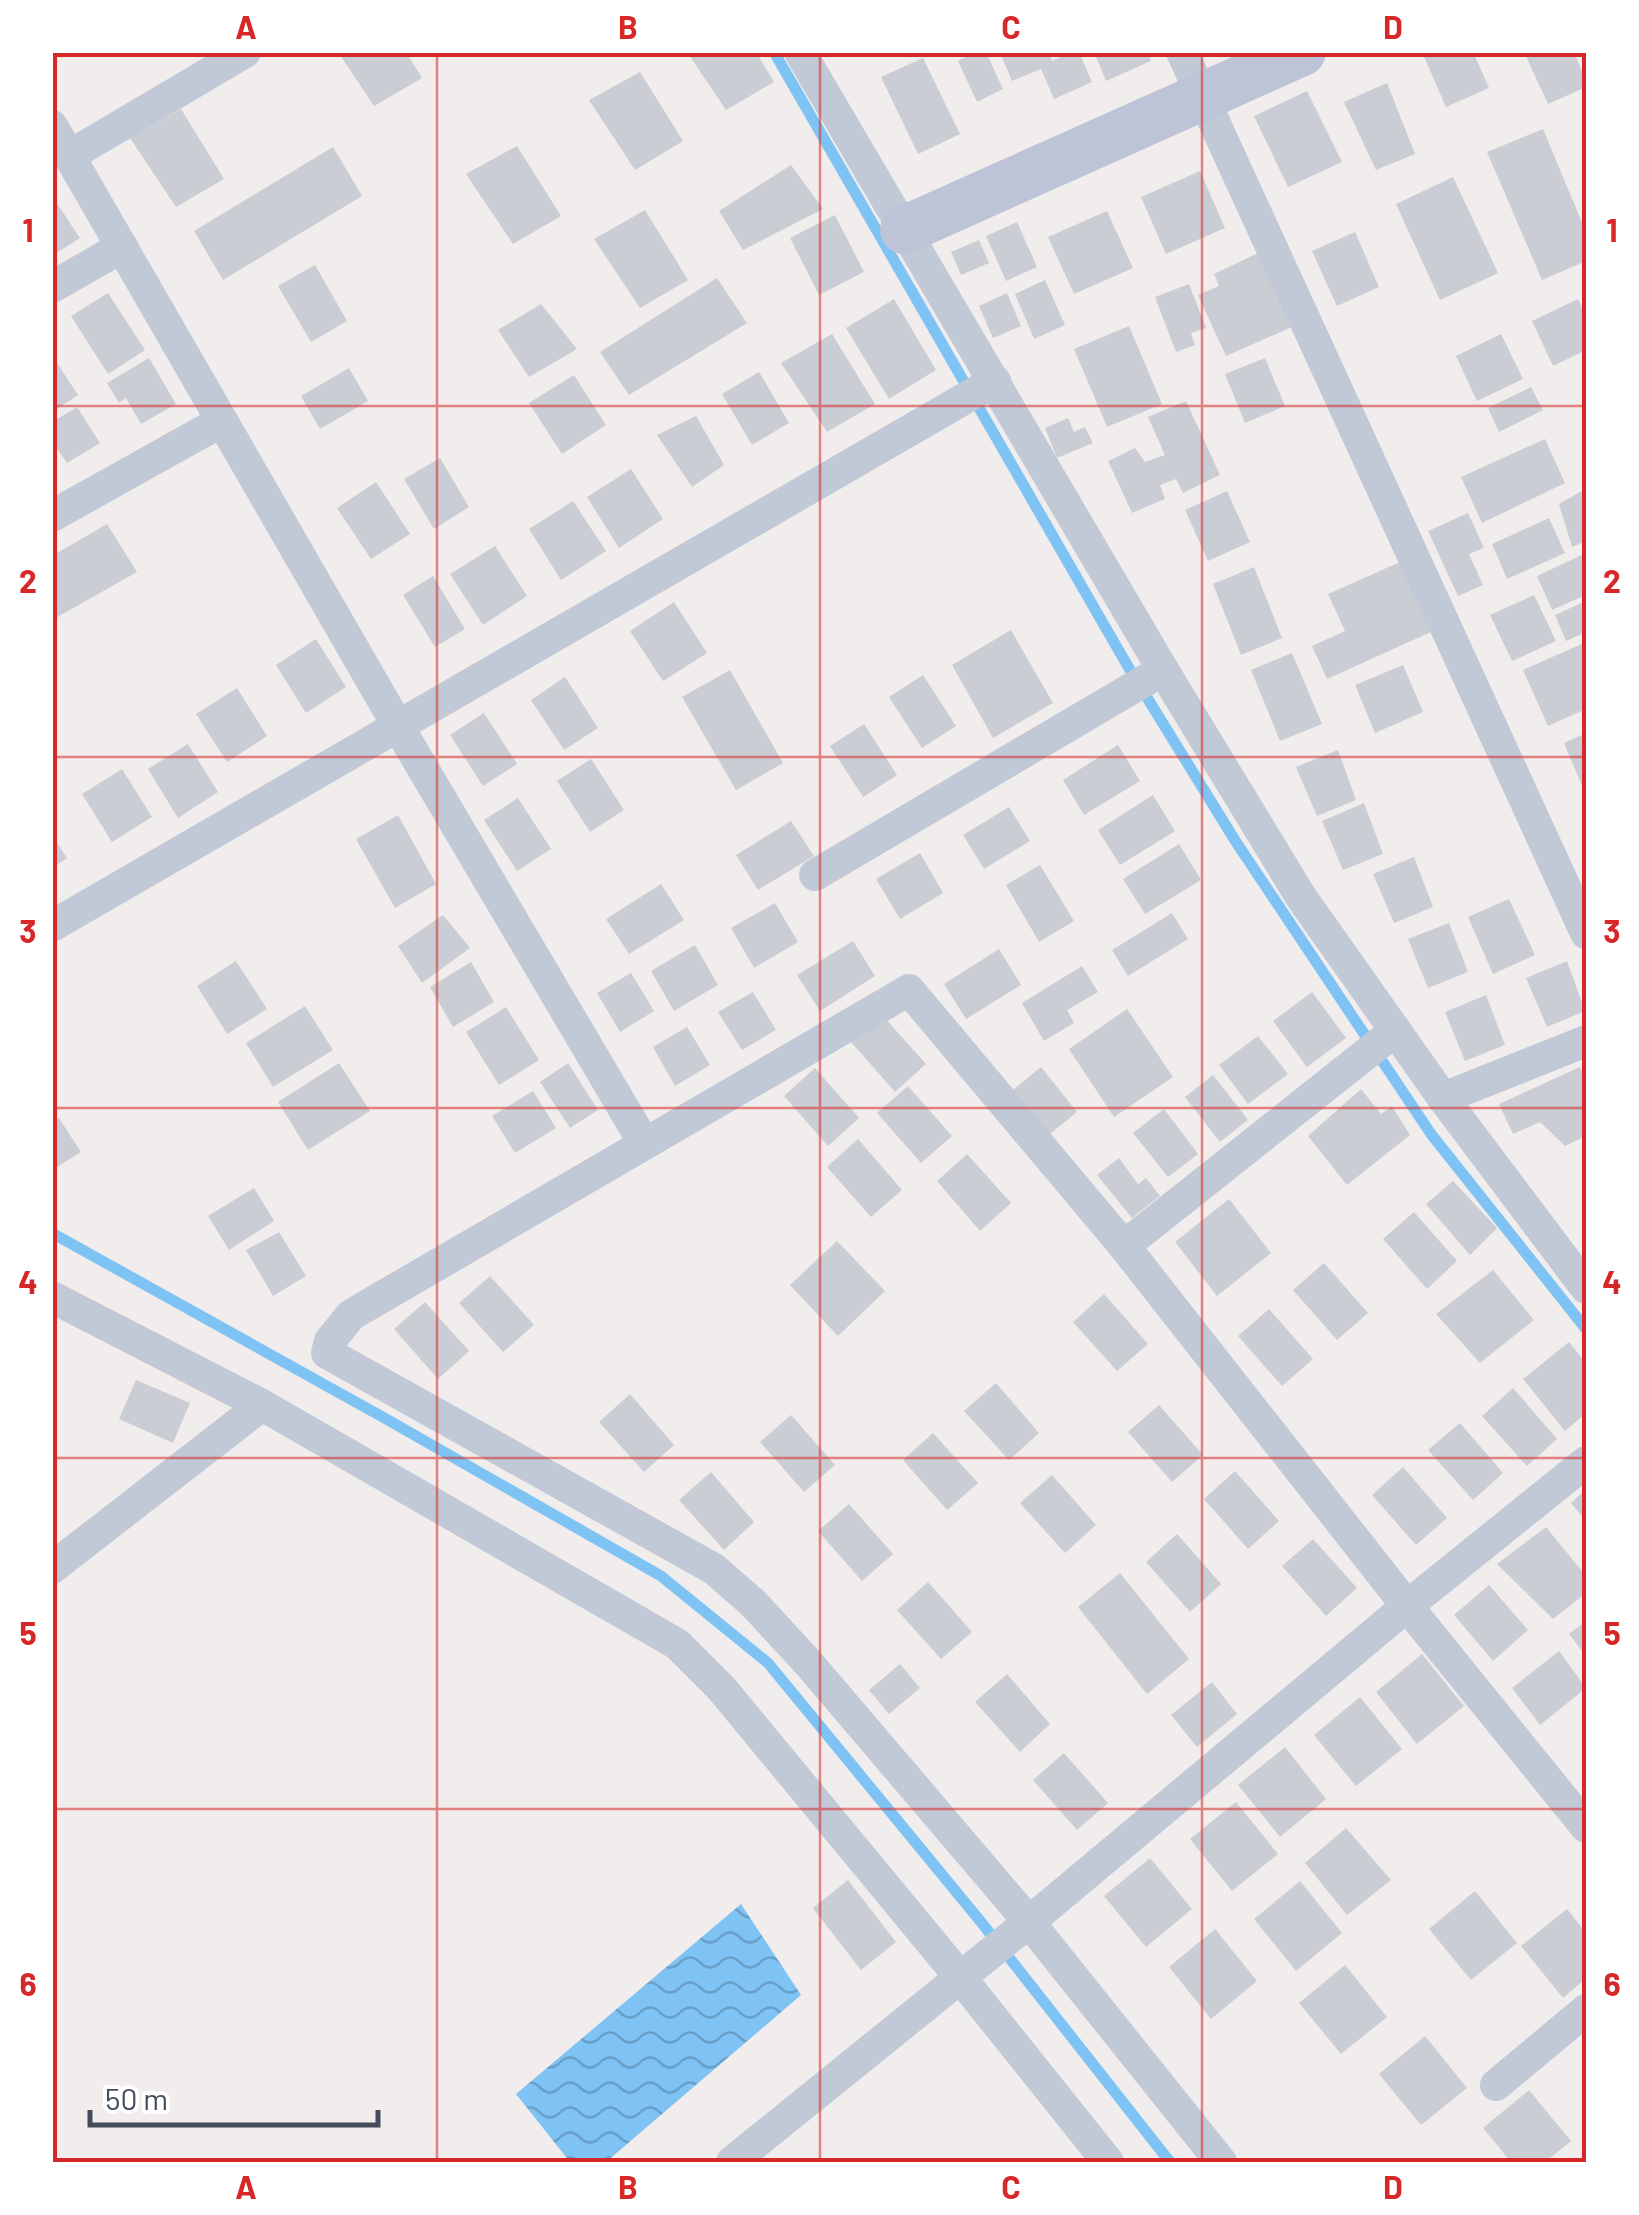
<svg xmlns="http://www.w3.org/2000/svg" width="1639" height="2215" font-family="Barlow,sans-serif">
  <defs>
    <pattern id="water-waves" width="16" height="10" patternUnits="userSpaceOnUse" patternTransform="scale(2.5)"><rect width="16" height="10" fill="#7ec3f4"/><path d="M0 5q4-4 8 0t8 0" fill="none" stroke="#69a0c9"/></pattern>
  </defs>
  <rect width="100%" height="100%" fill="#f0edec"/>
  <polygon fill="url(#water-waves)" points="741,1904 801,1995 606,2162 570,2162 516,2094"/>
  <g fill="none" stroke-linecap="round" stroke-linejoin="round">
    <g stroke="#7ec3f4" stroke-width="11">
      <polyline points="774,52 1130,670 1236,842 1431,1134 1586,1329"/>
      <polyline points="52,1233 388,1420 661,1576 768,1663 981,1922 1170,2162"/>
    </g>
  </g>
  <g fill="#cbcdd5">
    <polygon points="338,52 406,52 422,78 374,106"/>
    <polygon points="687,52 756,52 774,82 726,110"/>
    <polygon points="976,52 986,52 1003,89 977,102 958,61"/>
    <polygon points="1007,52 1048,52 1052,61 1072,52 1079,52 1092,82 1054,99 1041,69 1012,81 1001,55"/>
    <polygon points="1094,52 1147,52 1151,61 1106,81"/>
    <polygon points="1422,52 1473,52 1489,88 1446,107"/>
    <polygon points="1524,52 1574,52 1586,81 1586,87 1548,104"/>
    <polygon points="923,58 960,134 918,154 881,77"/>
    <polygon points="640,72 683,141 635,170 589,100"/>
    <polygon points="1387,83 1415,154 1376,170 1344,102"/>
    <polygon points="1307,91 1342,162 1288,187 1254,116"/>
    <polygon points="181,109 224,179 176,207 130,138"/>
    <polygon points="1543,129 1586,232 1586,261 1542,280 1487,152"/>
    <polygon points="517,146 561,216 513,244 466,174"/>
    <polygon points="333,147 362,196 223,280 194,231"/>
    <polygon points="791,165 823,209 743,250 719,211"/>
    <polygon points="1200,171 1225,228 1166,254 1141,197"/>
    <polygon points="1453,177 1498,273 1440,300 1396,204"/>
    <polygon points="52,196 80,238 52,256"/>
    <polygon points="645,210 688,280 640,308 594,239"/>
    <polygon points="1107,211 1133,268 1074,294 1048,237"/>
    <polygon points="835,215 864,272 819,295 790,238"/>
    <polygon points="1017,222 1037,267 1006,281 986,236"/>
    <polygon points="1355,232 1379,287 1337,306 1312,251"/>
    <polygon points="979,240 989,263 961,275 951,252"/>
    <polygon points="1258,253 1292,327 1226,356 1198,295 1219,286 1214,274"/>
    <polygon points="315,265 347,321 311,342 278,286"/>
    <polygon points="717,278 747,323 629,395 600,352"/>
    <polygon points="1045,280 1065,325 1034,339 1015,294"/>
    <polygon points="1189,284 1206,328 1191,333 1195,345 1176,352 1155,297"/>
    <polygon points="108,293 145,350 108,374 71,316"/>
    <polygon points="1007,293 1021,326 993,338 979,306"/>
    <polygon points="894,299 936,370 889,399 846,328"/>
    <polygon points="1578,299 1586,316 1586,350 1553,366 1532,321"/>
    <polygon points="541,304 577,349 529,377 498,330"/>
    <polygon points="1129,326 1162,404 1107,427 1074,349"/>
    <polygon points="832,334 875,404 827,432 781,363"/>
    <polygon points="1501,334 1523,379 1477,401 1456,356"/>
    <polygon points="52,355 78,395 52,412"/>
    <polygon points="149,358 176,404 141,424 126,398 119,403 107,383"/>
    <polygon points="1265,358 1285,406 1245,423 1225,374"/>
    <polygon points="349,368 368,401 320,429 301,396"/>
    <polygon points="759,372 789,423 752,445 722,394"/>
    <polygon points="574,375 606,425 562,454 529,403"/>
    <polygon points="1531,387 1543,410 1499,432 1488,408"/>
    <polygon points="1186,401 1220,475 1183,493 1176,479 1160,485 1165,499 1132,513 1108,461 1135,448 1145,462 1165,455 1148,417"/>
    <polygon points="77,407 100,443 67,463 52,441 52,422"/>
    <polygon points="696,416 724,465 692,487 657,435"/>
    <polygon points="1068,418 1074,432 1085,427 1093,443 1057,458 1045,428"/>
    <polygon points="1545,439 1565,483 1482,523 1461,477"/>
    <polygon points="440,458 469,507 434,529 404,479"/>
    <polygon points="631,469 663,519 619,548 587,497"/>
    <polygon points="376,482 410,534 371,559 337,508"/>
    <polygon points="1227,491 1250,542 1208,561 1185,510"/>
    <polygon points="1582,491 1586,502 1586,541 1572,547 1559,504"/>
    <polygon points="573,501 606,551 561,580 529,529"/>
    <polygon points="1468,513 1484,548 1469,554 1483,585 1458,596 1428,531"/>
    <polygon points="1549,518 1565,553 1507,579 1492,544"/>
    <polygon points="107,524 137,572 52,620 52,556"/>
    <polygon points="495,546 527,596 483,625 450,574"/>
    <polygon points="1586,553 1586,595 1552,610 1537,576"/>
    <polygon points="1400,562 1431,632 1327,679 1312,646 1345,631 1328,594"/>
    <polygon points="1254,567 1282,638 1241,655 1213,584"/>
    <polygon points="433,576 465,629 435,647 403,595"/>
    <polygon points="1534,595 1556,641 1512,661 1490,615"/>
    <polygon points="1586,601 1586,632 1566,641 1555,615"/>
    <polygon points="674,602 707,653 663,681 630,631"/>
    <polygon points="1011,630 1053,703 993,738 952,665"/>
    <polygon points="316,639 346,687 306,713 276,665"/>
    <polygon points="1586,642 1586,709 1548,726 1523,670"/>
    <polygon points="1292,653 1322,724 1280,741 1251,670"/>
    <polygon points="1403,665 1423,712 1375,733 1355,685"/>
    <polygon points="730,670 783,763 736,790 682,697"/>
    <polygon points="923,675 956,726 922,748 889,697"/>
    <polygon points="565,677 598,728 564,750 531,700"/>
    <polygon points="237,688 267,736 227,762 196,714"/>
    <polygon points="484,713 517,764 483,786 450,735"/>
    <polygon points="864,724 897,775 863,797 830,746"/>
    <polygon points="1586,733 1586,795 1564,743"/>
    <polygon points="188,744 218,792 178,818 148,769"/>
    <polygon points="1118,745 1140,781 1084,815 1063,780"/>
    <polygon points="1338,750 1356,800 1317,816 1296,767"/>
    <polygon points="591,759 624,810 590,832 557,781"/>
    <polygon points="122,769 152,817 112,842 82,794"/>
    <polygon points="1153,795 1175,831 1120,865 1098,830"/>
    <polygon points="518,798 551,849 517,871 484,820"/>
    <polygon points="1364,803 1383,854 1343,870 1322,821"/>
    <polygon points="1009,807 1030,841 984,869 963,835"/>
    <polygon points="398,815 436,884 395,908 356,839"/>
    <polygon points="791,821 814,856 758,890 736,855"/>
    <polygon points="52,835 67,858 52,868"/>
    <polygon points="1179,844 1201,880 1145,914 1123,879"/>
    <polygon points="920,853 943,893 900,919 876,879"/>
    <polygon points="1414,857 1433,907 1394,923 1373,874"/>
    <polygon points="1040,865 1074,921 1039,942 1006,885"/>
    <polygon points="661,884 684,920 629,954 606,919"/>
    <polygon points="1509,899 1535,955 1493,974 1468,917"/>
    <polygon points="775,903 798,942 754,968 731,928"/>
    <polygon points="1172,913 1188,939 1128,976 1112,950"/>
    <polygon points="443,915 470,948 422,983 398,946"/>
    <polygon points="1449,923 1468,972 1428,988 1408,939"/>
    <polygon points="853,941 875,976 820,1011 797,975"/>
    <polygon points="695,945 718,985 674,1011 651,971"/>
    <polygon points="999,949 1021,985 966,1019 944,984"/>
    <polygon points="236,961 267,1009 227,1034 197,986"/>
    <polygon points="1567,961 1585,1011 1547,1027 1526,978"/>
    <polygon points="471,962 494,1002 453,1027 430,987"/>
    <polygon points="1082,966 1098,992 1067,1010 1074,1023 1044,1041 1022,1003"/>
    <polygon points="631,973 654,1011 620,1032 597,993"/>
    <polygon points="753,992 776,1030 742,1050 718,1012"/>
    <polygon points="1312,992 1346,1038 1307,1067 1273,1021"/>
    <polygon points="1486,995 1505,1045 1465,1061 1445,1012"/>
    <polygon points="305,1006 333,1050 273,1087 246,1043"/>
    <polygon points="506,1007 539,1060 499,1085 466,1032"/>
    <polygon points="1127,1009 1173,1077 1114,1117 1069,1049"/>
    <polygon points="882,1015 926,1064 895,1092 851,1042"/>
    <polygon points="687,1027 710,1065 675,1086 653,1047"/>
    <polygon points="1258,1036 1288,1074 1248,1104 1219,1065"/>
    <polygon points="339,1063 370,1111 308,1150 278,1102"/>
    <polygon points="568,1063 598,1110 570,1128 540,1082"/>
    <polygon points="1041,1067 1077,1112 1050,1134 1013,1090"/>
    <polygon points="1580,1067 1586,1082 1586,1136 1565,1146 1540,1122 1513,1134 1499,1104"/>
    <polygon points="815,1068 859,1118 828,1146 784,1096"/>
    <polygon points="1213,1075 1248,1120 1220,1142 1185,1097"/>
    <polygon points="908,1086 952,1136 921,1163 877,1113"/>
    <polygon points="1361,1089 1381,1114 1392,1106 1410,1135 1347,1185 1308,1136"/>
    <polygon points="533,1091 556,1128 515,1153 492,1116"/>
    <polygon points="1164,1109 1198,1154 1168,1177 1133,1133"/>
    <polygon points="59,1118 81,1152 52,1170 52,1122"/>
    <polygon points="858,1139 902,1190 871,1217 827,1167"/>
    <polygon points="967,1154 1011,1203 980,1231 937,1181"/>
    <polygon points="1119,1158 1138,1184 1146,1178 1160,1196 1132,1218 1097,1175"/>
    <polygon points="1453,1181 1497,1228 1470,1255 1426,1204"/>
    <polygon points="254,1188 274,1221 229,1250 208,1216"/>
    <polygon points="1229,1199 1271,1253 1217,1296 1175,1242"/>
    <polygon points="1414,1212 1457,1261 1427,1289 1383,1239"/>
    <polygon points="279,1232 306,1276 273,1296 246,1250"/>
    <polygon points="837,1241 885,1291 838,1336 790,1285"/>
    <polygon points="1324,1263 1368,1313 1337,1340 1293,1290"/>
    <polygon points="1493,1270 1534,1320 1480,1363 1436,1314"/>
    <polygon points="490,1276 534,1325 503,1352 459,1303"/>
    <polygon points="1104,1294 1148,1344 1117,1371 1073,1322"/>
    <polygon points="425,1302 469,1351 438,1379 394,1329"/>
    <polygon points="1269,1309 1313,1359 1282,1386 1238,1336"/>
    <polygon points="1569,1342 1586,1363 1586,1413 1565,1431 1523,1379"/>
    <polygon points="136,1380 190,1403 173,1443 119,1419"/>
    <polygon points="996,1383 1039,1433 1009,1460 964,1411"/>
    <polygon points="1513,1388 1557,1439 1527,1466 1482,1416"/>
    <polygon points="630,1394 674,1445 644,1472 599,1422"/>
    <polygon points="1159,1405 1203,1455 1172,1482 1128,1432"/>
    <polygon points="791,1415 835,1465 804,1492 760,1442"/>
    <polygon points="1460,1423 1503,1473 1473,1500 1428,1450"/>
    <polygon points="933,1433 978,1483 947,1510 903,1460"/>
    <polygon points="1403,1467 1447,1518 1416,1545 1372,1495"/>
    <polygon points="1235,1471 1279,1521 1248,1549 1204,1499"/>
    <polygon points="711,1472 754,1522 724,1550 679,1500"/>
    <polygon points="1052,1475 1096,1525 1065,1553 1020,1503"/>
    <polygon points="1586,1489 1586,1521 1571,1503"/>
    <polygon points="849,1504 893,1554 862,1581 818,1531"/>
    <polygon points="1546,1527 1586,1576 1586,1593 1553,1619 1497,1564"/>
    <polygon points="1177,1534 1221,1584 1190,1612 1146,1562"/>
    <polygon points="1313,1539 1357,1588 1326,1616 1282,1566"/>
    <polygon points="1120,1573 1189,1659 1147,1694 1078,1607"/>
    <polygon points="928,1582 972,1632 941,1659 897,1610"/>
    <polygon points="1489,1585 1528,1630 1493,1661 1454,1615"/>
    <polygon points="1586,1621 1586,1656 1569,1634"/>
    <polygon points="1559,1651 1586,1688 1540,1725 1512,1688"/>
    <polygon points="1422,1654 1464,1706 1417,1744 1376,1692"/>
    <polygon points="900,1664 920,1688 889,1714 869,1690"/>
    <polygon points="1007,1674 1050,1724 1020,1752 975,1702"/>
    <polygon points="1212,1682 1237,1714 1197,1747 1171,1715"/>
    <polygon points="1360,1697 1402,1749 1356,1786 1314,1735"/>
    <polygon points="1285,1747 1326,1799 1280,1837 1238,1785"/>
    <polygon points="1064,1753 1108,1803 1077,1830 1033,1780"/>
    <polygon points="1236,1802 1278,1854 1232,1891 1190,1839"/>
    <polygon points="1346,1828 1391,1880 1347,1915 1305,1863"/>
    <polygon points="1150,1858 1192,1909 1146,1947 1104,1896"/>
    <polygon points="848,1880 896,1942 861,1970 813,1908"/>
    <polygon points="1300,1881 1342,1933 1296,1971 1254,1919"/>
    <polygon points="1475,1891 1517,1943 1471,1980 1429,1929"/>
    <polygon points="1567,1909 1586,1933 1586,1978 1563,1998 1521,1946"/>
    <polygon points="1215,1929 1257,1981 1211,2019 1169,1967"/>
    <polygon points="1345,1965 1387,2017 1341,2054 1299,2003"/>
    <polygon points="1425,2036 1467,2088 1421,2125 1379,2074"/>
    <polygon points="1529,2090 1571,2141 1545,2162 1511,2162 1483,2128"/>
  </g>
  <g fill="none" stroke-linecap="round" stroke-linejoin="round">
    <g stroke="#c1c8d6" stroke-width="32">
      <polyline points="800,52 1163,670 1301,897 1443,1098 1586,1288"/>
      <polyline points="1182,52 1586,933"/>
      <polyline points="52,126 399,728 644,1143"/>
      <polyline points="69,156 245,52"/>
      <polyline points="52,287 122,247"/>
      <polyline points="52,516 222,421"/>
      <polyline points="815,875 1163,670"/>
      <polyline points="52,926 995,381"/>
      <polyline points="1443,1098 1586,1041"/>
      <polyline points="1124,1246 1395,1031"/>
      <polyline points="52,1297 262,1405 677,1644 722,1689 960,1977 1108,2162"/>
      <polyline points="52,1568 262,1405"/>
      <polyline points="1496,2085 1586,2010"/>
      <polyline points="732,2162 1029,1922 1407,1606 1586,1462"/>
      <polyline points="1221,2162 1029,1922 811,1666 754,1604 714,1569 327,1353 330,1341 351,1315 909,990 1124,1246 1407,1606 1586,1827"/>
    </g>
    <polyline stroke="#bdc4d8" stroke-width="48" points="904,230 1302,52"/>
  </g>
  <path fill="none" stroke="#d62828" stroke-width="2.5" stroke-opacity="0.55" d="M437 52V2162M820 52V2162M1202 52V2162M52 406H1586M52 757H1586M52 1108H1586M52 1458H1586M52 1809H1586"/>
  <rect width="1639" height="2215" fill="none" stroke="#ffffff" stroke-width="110"/>
  <path d="M90 2110v15h288v-15" fill="none" stroke="#434b5c" stroke-width="5"/>
  <text x="105" y="2110" font-size="30" fill="#434b5c" stroke="#ffffff" stroke-width="8" paint-order="stroke">50 m</text>
  <rect x="55" y="55" width="1529" height="2105" fill="none" stroke="#d62828" stroke-width="4"/>
  <g font-size="32" text-anchor="middle" font-weight="bold" fill="#d62828">
    <text x="246" y="39">A</text>
    <text x="628" y="39">B</text>
    <text x="1011" y="39">C</text>
    <text x="1393" y="39">D</text>
    <text x="28" y="242">1</text>
    <text x="1612" y="242">1</text>
    <text x="28" y="593">2</text>
    <text x="1612" y="593">2</text>
    <text x="28" y="943">3</text>
    <text x="1612" y="943">3</text>
    <text x="28" y="1294">4</text>
    <text x="1612" y="1294">4</text>
    <text x="28" y="1645">5</text>
    <text x="1612" y="1645">5</text>
    <text x="28" y="1996">6</text>
    <text x="1612" y="1996">6</text>
    <text x="246" y="2199">A</text>
    <text x="628" y="2199">B</text>
    <text x="1011" y="2199">C</text>
    <text x="1393" y="2199">D</text>
  </g>
</svg>
